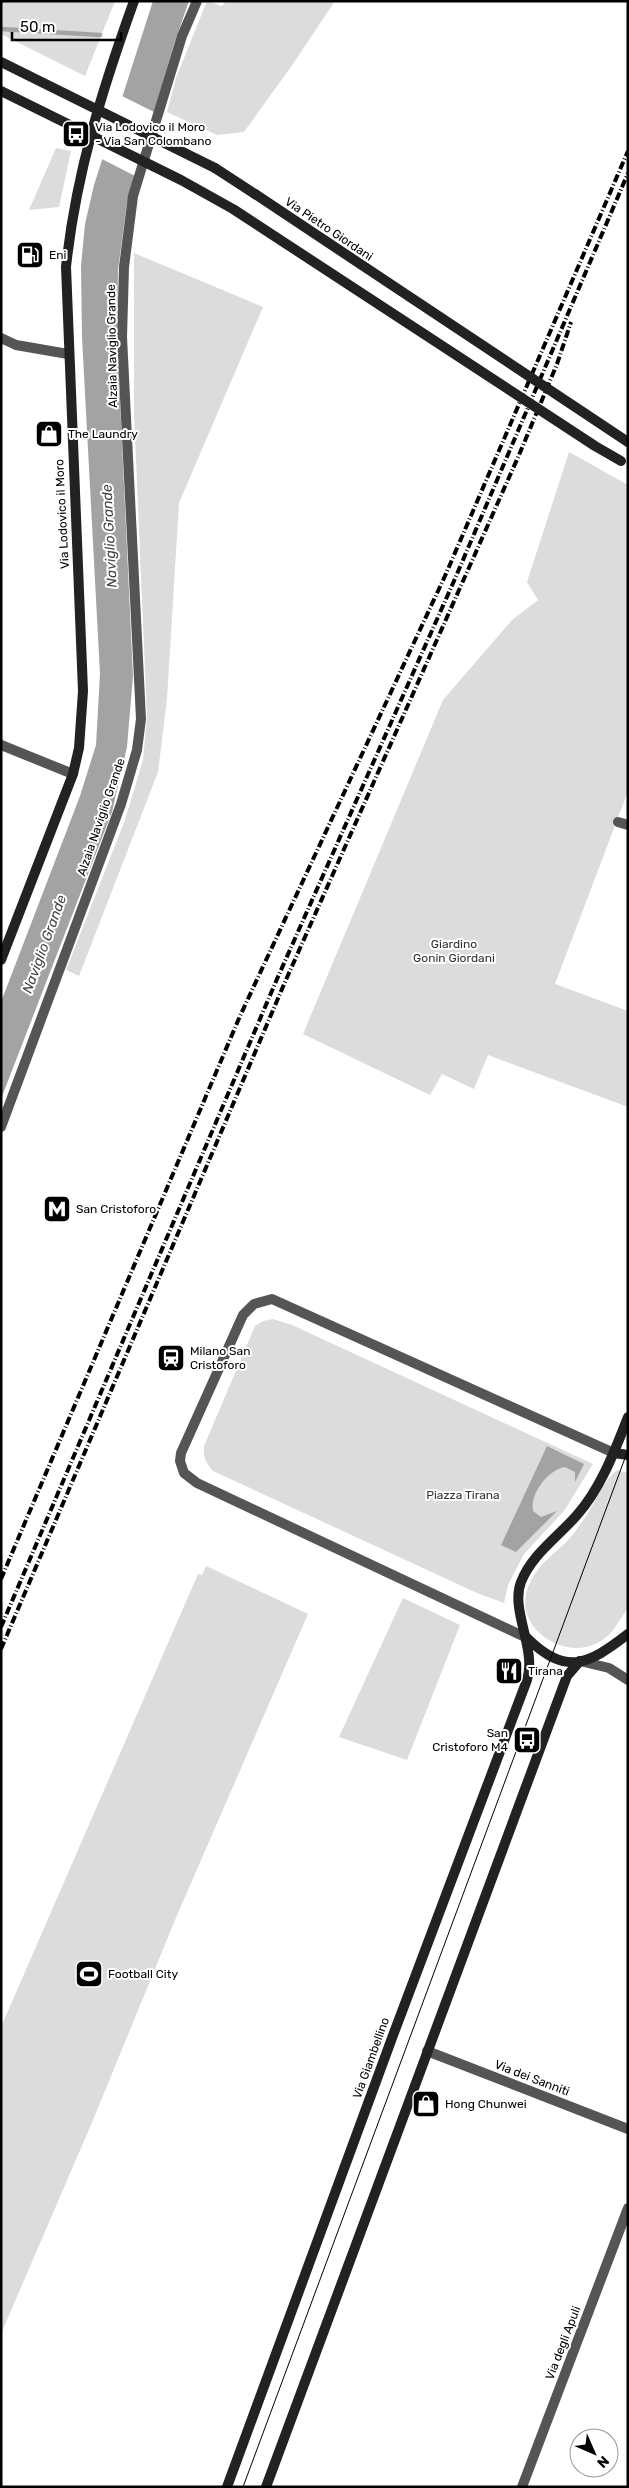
<svg xmlns="http://www.w3.org/2000/svg" width="629" height="2488" font-family="Rubik,sans-serif">
  <rect width="100%" height="100%" fill="#fff"/>
  <g fill="#dcdcdc">
    <polygon points="1,1 115,1 85,76 1,34"/>
    <polygon points="207,1 222,6 226,1 335,1 293,64 244,132 217,135 167,112 176,78"/>
    <polygon points="56,148 71,151 59,207 29,210"/>
    <polygon points="134,253 263,307 179,503 167,699 158,772 79,976 66,970 125,820 143,760 147,717 134,413"/>
    <polygon points="569,452 628,485 628,791 555,984 628,1011 628,1107 488,1055 474,1089 442,1074 430,1095 303,1034 443,700 512,620 538,600 527,582"/>
    <path d="M273 1319 292 1325 593 1464 564 1511 524 1554 508 1585 504 1603 477 1593 213 1471C206 1463 203 1457 204 1446L255 1326 263 1321Z"/>
    <path d="M618 1470 628 1473V1608C617 1623 613 1636 595 1644 564 1659 518 1630 526 1594 532 1569 551 1557 568 1540 575 1533 580 1524 586 1516 593 1506 609 1472 618 1470Z"/>
    <polygon points="206,1566 308,1614 175,1920 93,2120 1,2334 1,2027 198,1574 202,1575"/>
    <polygon points="403,1598 460,1625 407,1760 339,1737"/>
  </g>
  <g fill="#a3a3a3">
    <polygon points="153,1 189,1 174,44 127,203 118,270 117,337 133,676 127,747 112,812 1,1099 1,1002 80,796 96,745 100,674 82,337 81,266 85,224 94,185"/>
    <path d="M547 1446 584 1464 575 1482V1472L565 1467C548 1470 530 1493 533 1511L541 1517 557 1511 516 1552 501 1545Z"/>
  </g>
  <polygon fill="#fff" points="120,95 156,113 137,177 100,158"/>
  <g fill="none" stroke-linecap="round" stroke-linejoin="round">
    <polyline stroke="#a3a3a3" stroke-width="4.5" points="1,29 100,35"/>
    <g stroke="#555" stroke-width="10">
      <polyline points="1,338 16,345 68,354"/>
      <polyline points="1,745 73,774"/>
      <polyline points="618,822 628,825"/>
      <polyline points="1,1127 121,804 137,750 141,719 122,337 124,267 133,196 182,36 197,1"/>
      <polyline points="527,1638 197,1483 184,1473 180,1461 181,1453 243,1315 254,1304 272,1299 614,1453"/>
      <polyline points="580,1661 609,1668 628,1680"/>
      <polyline points="427,2051 628,2129"/>
      <polyline points="522,2487 628,2208"/>
    </g>
    <g stroke="#222" stroke-width="10">
      <polyline points="215,168 255,194"/>
      <path d="M1 960 73 774 79 748 83 691 66 267C76 173 102 90 134 1"/>
      <polyline points="614,1453 628,1455"/>
      <path d="M527 1638C566 1676 588 1665 628 1634"/>
      <path d="M227 2487 392 2038 527 1680C537 1649 510 1610 521 1582 532 1554 558 1537 577 1515 601 1488 615 1450 628 1417"/>
      <polyline points="266,2487 567,1676 580,1661"/>
    </g>
    <polyline stroke="#000" stroke-width="1" points="243,2487 628,1450"/>
    <g stroke="#000" stroke-width="4" stroke-dasharray="8 2.5 1 2.5" stroke-linecap="butt">
      <polyline points="1,1579 240,1016 445,576 628,151"/>
      <polyline points="1,1627 277,979 454,581 628,173"/>
      <polyline points="1,1649 285,982 519,455 557,364 571,322"/>
    </g>
    <g stroke="#222" stroke-width="10">
      <polyline points="1,62 215,168"/>
      <polyline points="1,91 181,180 233,209 595,446 621,461"/>
      <polyline points="255,194 628,442"/>
    </g>
  </g>
  <defs>
    <g id="bus-square" transform="scale(1.4375)"><rect x="-9" y="-9" width="18" height="18" rx="4" fill="#000" stroke="#fff"/><path d="M-5-6H5V4H4V6H2V4H-2V6H-4V4H-5ZM-3.5-4V0h7V-4ZM-3.5 1.2v1.5H-2V1.2ZM2 1.2v1.5H3.5V1.2Z" fill="#fff"/></g>
    <g id="fuel-square" transform="scale(1.4375)"><rect x="-9" y="-9" width="18" height="18" rx="4" fill="#000" stroke="#fff"/><path d="M-5.5-6h7V0h2V4h1.3V-2.5L3-4.5l.8-.8L6-3V5H2.5V1h-1V6h-7ZM-4.2-4.7v3.2H.2V-4.7Z" fill="#fff"/></g>
    <g id="shop-square" transform="scale(1.4375)"><rect x="-9" y="-9" width="18" height="18" rx="4" fill="#000" stroke="#fff"/><path d="M-5-2.5h2.3a2.7 3.5 0 0 1 5.4 0H5L5.5 6h-11ZM-1.5-2.5h3a1.5 2.3 0 0 0-3 0Z" fill="#fff"/></g>
    <g id="metro-square" transform="scale(1.4375)"><rect x="-9" y="-9" width="18" height="18" rx="4" fill="#000" stroke="#fff"/><path d="M-5.5 5V-5H-3L0 0L3-5H5.5V5H3V-.5L0 4L-3-.5V5Z" fill="#fff"/></g>
    <g id="station-square" transform="scale(1.4375)"><rect x="-9" y="-9" width="18" height="18" rx="4" fill="#000" stroke="#fff"/><path d="M-3-6H3Q5-6 5-4V2Q5 4 3 4L4.5 6H3L1.5 4h-3L-3 6H-4.5L-3 4Q-5 4-5 2V-4Q-5-6-3-6ZM-3.5-4v3h7v-3ZM-3.5 1v1.5H-2V1ZM2 1v1.5H3.5V1Z" fill="#fff"/></g>
    <g id="restaurant-square" transform="scale(1.4375)"><rect x="-9" y="-9" width="18" height="18" rx="4" fill="#000" stroke="#fff"/><path d="M-5-6h1v4h1v-4h1v4h1v-4h1v5L-1.5 .5V6h-2V.5L-5-1ZM5-6V6H3V1.5H1.5Q1.5-4 5-6Z" fill="#fff"/></g>
    <g id="stadium-square" transform="scale(1.4375)"><rect x="-9" y="-9" width="18" height="18" rx="4" fill="#000" stroke="#fff"/><path d="M0-5a6.5 5 0 1 0 0 10a6.5 5 0 1 0 0-10ZM-3.5-1.8h7v3.6h-7Z" fill="#fff"/></g>
  </defs>
  <g fill-rule="evenodd">
    <use href="#bus-square" x="76" y="134"/>
    <use href="#fuel-square" x="30" y="255"/>
    <use href="#shop-square" x="49" y="434"/>
    <use href="#metro-square" x="57" y="1209"/>
    <use href="#station-square" x="171" y="1358"/>
    <use href="#restaurant-square" x="509" y="1671"/>
    <use href="#bus-square" x="527" y="1740"/>
    <use href="#stadium-square" x="89" y="1974"/>
    <use href="#shop-square" x="426" y="2104"/>
  </g>
  <g text-anchor="middle" stroke-width="4" stroke-linejoin="round" paint-order="stroke">
    <g font-size="12" fill="#000" stroke="#fff" text-anchor="start">
      <text x="95" y="131">Via Lodovico il Moro<tspan x="95" dy="14">- Via San Colombano</tspan></text>
      <text x="49" y="259">Eni</text>
      <text x="68" y="438">The Laundry</text>
      <text x="76" y="1213">San Cristoforo</text>
      <text x="190" y="1355">Milano San<tspan x="190" dy="14">Cristoforo</tspan></text>
      <text x="528" y="1675">Tirana</text>
      <text x="508" y="1737" text-anchor="end">San<tspan x="508" dy="14">Cristoforo M4</tspan></text>
      <text x="108" y="1978">Football City</text>
      <text x="445" y="2108">Hong Chunwei</text>
    </g>
    <g font-size="12" fill="#000" stroke="#fff">
      <text transform="translate(329 229) rotate(34)" y="4">Via Pietro Giordani</text>
      <text transform="translate(112 346) rotate(-91)" y="4">Alzaia Naviglio Grande</text>
      <text transform="translate(62 514) rotate(-93)" y="4">Via Lodovico il Moro</text>
      <text transform="translate(101 817) rotate(-71)" y="4">Alzaia Naviglio Grande</text>
      <text transform="translate(371 2058) rotate(-70)" y="4">Via Giambellino</text>
      <text transform="translate(532 2078) rotate(21)" y="4">Via dei Sanniti</text>
      <text transform="translate(563 2343) rotate(-69)" y="4">Via degli Apuli</text>
    </g>
    <g font-size="12" fill="#333" stroke="#fff">
      <text x="454" y="948">Giardino<tspan x="454" dy="14">Gonin Giordani</tspan></text>
      <text x="463" y="1499">Piazza Tirana</text>
    </g>
    <g font-size="14" font-style="italic" fill="#444" stroke="#fff">
      <text transform="translate(109 536) rotate(-93)" y="5">Naviglio Grande</text>
      <text transform="translate(44 944) rotate(-70)" y="5">Naviglio Grande</text>
    </g>
  </g>
  <rect width="629" height="2488" fill="none" stroke="#000000" stroke-width="5"/>
  <g transform="translate(594 2453) rotate(135)"><circle r="24" fill="#ffffff" stroke="#999999"/>
  <path d="M0-4L9 19L0 12L-9 19Z" fill="#000000"/>
  <text y="-8" font-size="14" font-weight="bold" text-anchor="middle" fill="#000000">N</text>
  </g>
  <path d="M12 32v8h109v-8" fill="none" stroke="#000000" stroke-width="2.5"/>
  <text x="20" y="32" font-size="15" fill="#000000" stroke="#ffffff" stroke-width="4" paint-order="stroke">50 m</text>
</svg>
